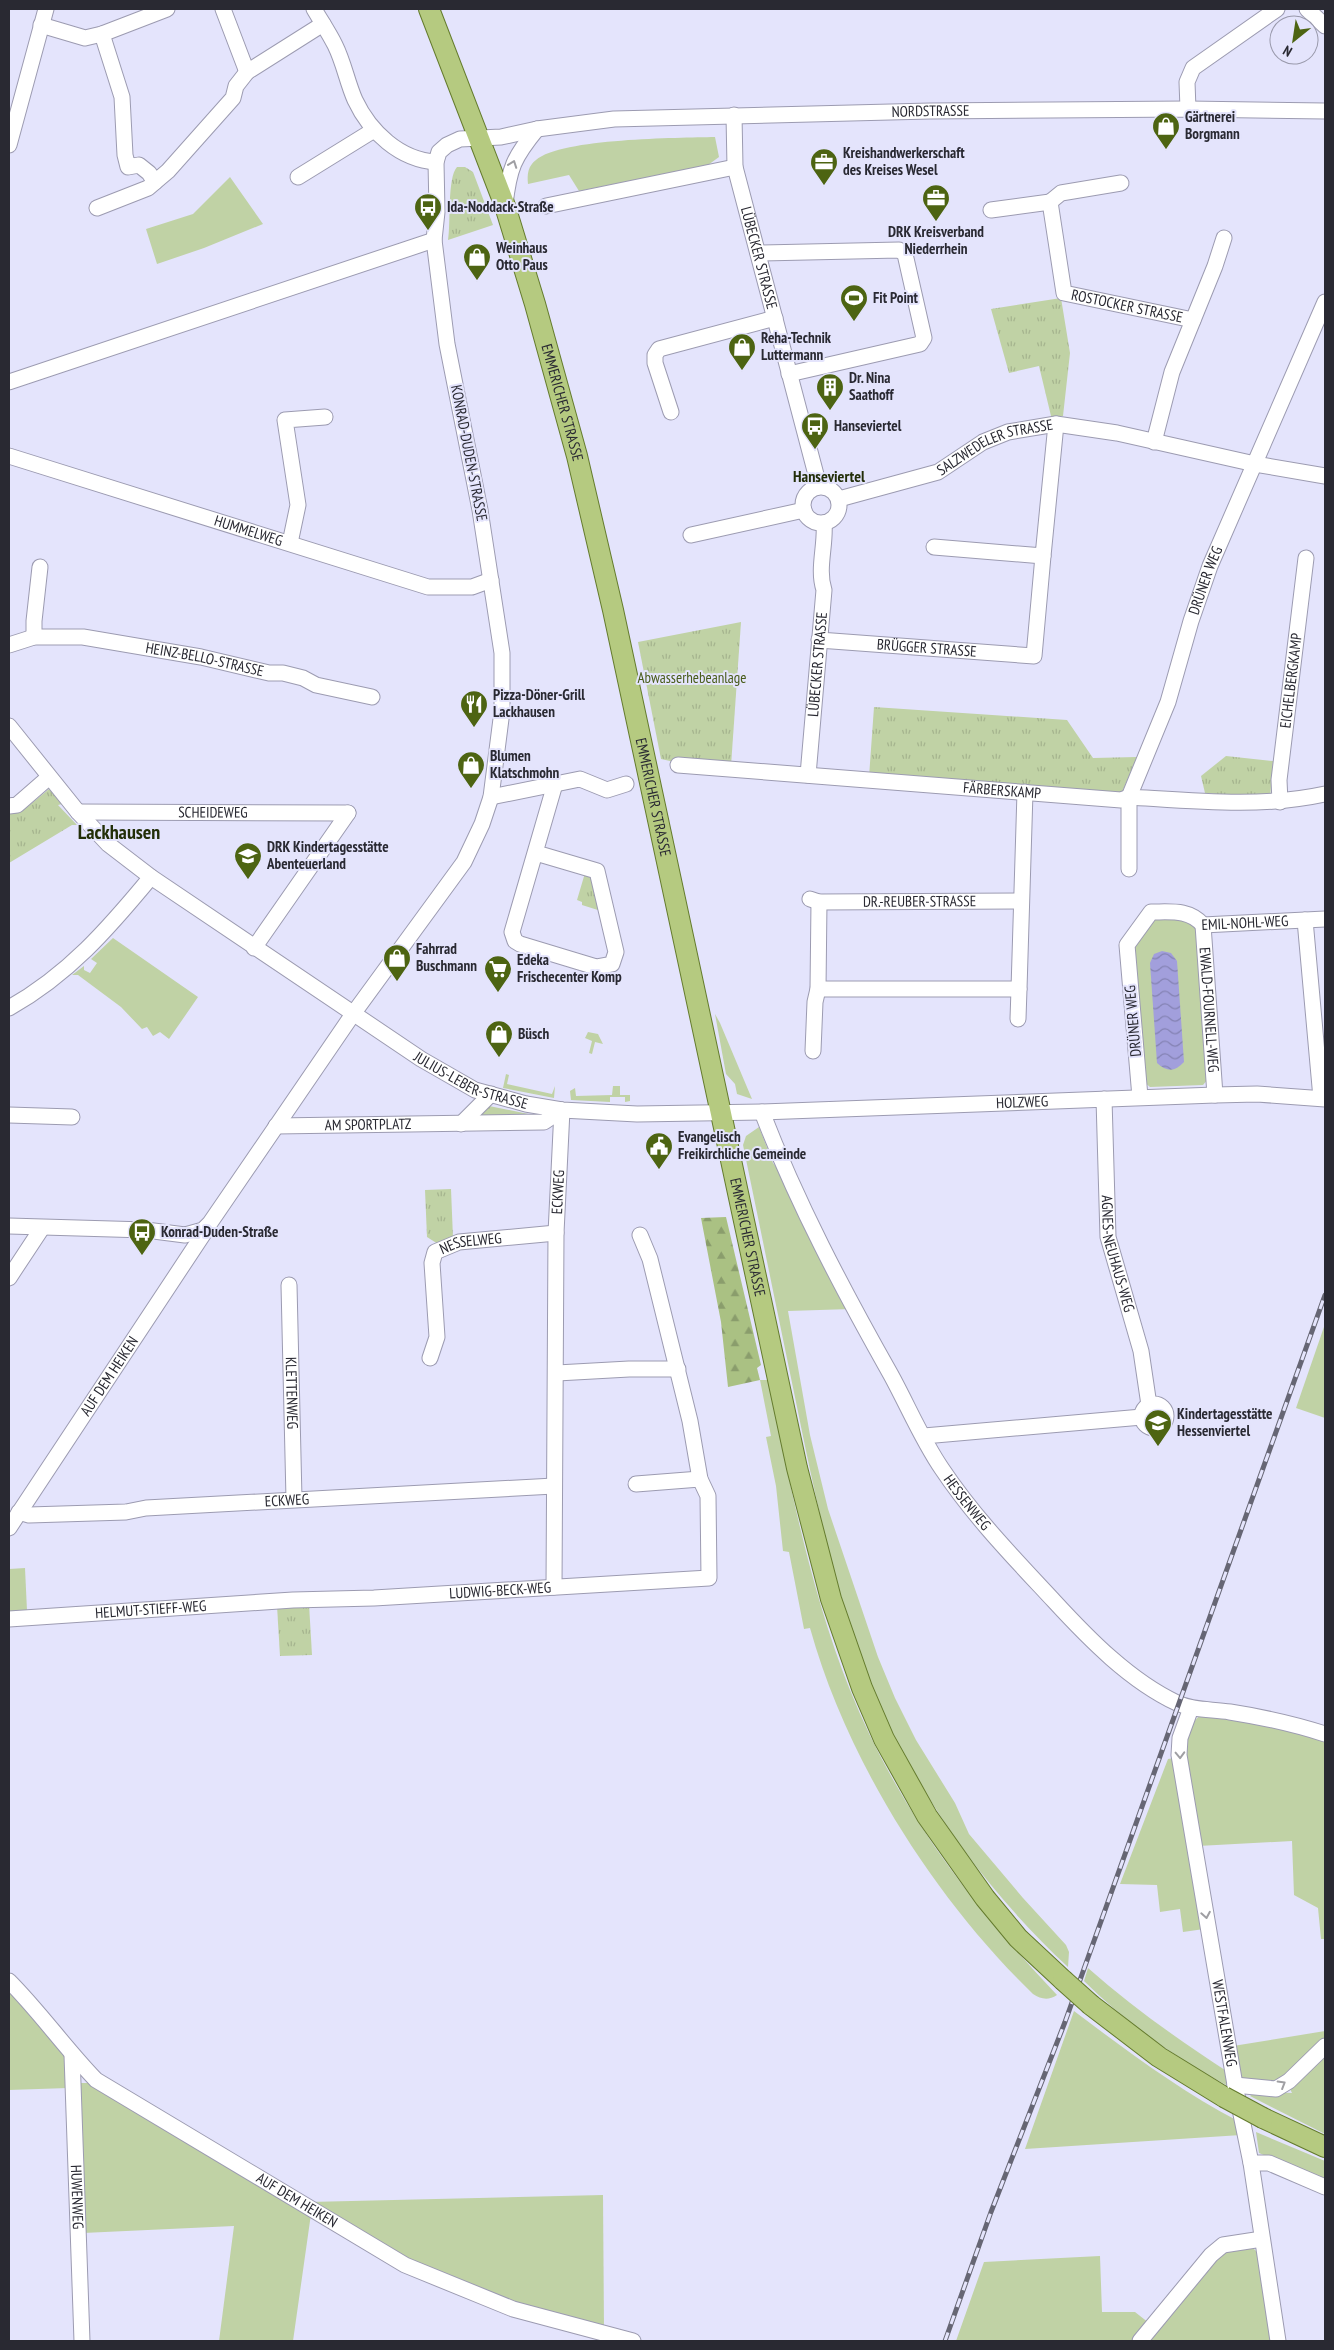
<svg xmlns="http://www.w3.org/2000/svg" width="1334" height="2350" font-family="'PT Sans Narrow',sans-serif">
  <defs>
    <pattern id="forest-firs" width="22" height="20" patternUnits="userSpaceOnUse" patternTransform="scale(1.25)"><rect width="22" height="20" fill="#aac183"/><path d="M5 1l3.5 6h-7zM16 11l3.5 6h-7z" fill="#8a9d6c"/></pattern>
    <pattern id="park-tufts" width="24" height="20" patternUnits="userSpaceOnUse" patternTransform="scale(1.25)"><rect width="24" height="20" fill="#c0d2a5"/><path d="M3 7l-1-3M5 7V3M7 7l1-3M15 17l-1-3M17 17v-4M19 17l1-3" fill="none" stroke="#a5b48e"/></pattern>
    <pattern id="water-waves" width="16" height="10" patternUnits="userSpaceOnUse" patternTransform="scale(1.25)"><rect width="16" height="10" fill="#a29fdc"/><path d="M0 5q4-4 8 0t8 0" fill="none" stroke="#8482b3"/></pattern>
  </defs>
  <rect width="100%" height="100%" fill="#e4e4fc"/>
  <g fill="#c0d2a5">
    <path d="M715 137 719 157 708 165 579 191 569 175 528 184C527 174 528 166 536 160 562 138 678 138 715 137Z"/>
    <polygon points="230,177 263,224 204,248 157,264 146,229 193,214"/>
    <polygon points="1153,916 1186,918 1197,930 1209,1078 1203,1085 1150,1087 1144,1082 1131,944"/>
    <polygon points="113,938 198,997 169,1039 160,1032 153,1036 147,1027 142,1029 121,1007 78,975 72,975 84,966 84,970 90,973 97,963 91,959"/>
    <polygon points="715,1014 720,1023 752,1099 737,1094 735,1084 726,1074"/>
    <polygon points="588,1032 598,1034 603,1044 595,1042 592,1054 589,1053 592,1041 585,1038"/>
    <polygon points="506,1074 509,1075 507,1084 552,1094 555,1086 554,1098 503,1088"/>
    <polygon points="613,1086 620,1086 620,1095 630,1095 630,1101 625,1102 625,1097 610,1097 610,1102 571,1100 570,1091 575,1088 576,1096 612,1095"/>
    <path d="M759 1127 773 1163 784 1178 851 1309 788 1311 810 1435 828 1509 878 1657 895 1698 916 1740 955 1803 969 1834 1023 1898 1066 1945 1069 1952 1068 1967C1008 1911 960 1851 918 1780 851 1667 823 1535 797 1407 779 1320 761 1232 743 1145L746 1136Z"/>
    <polygon points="1325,1324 1325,1418 1296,1408"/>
    <path d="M760 1380H768C790 1484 810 1590 850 1690 897 1807 971 1905 1057 1995 1048 2001 1041 1999 1033 1994 934 1898 847 1761 810 1628L804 1629 789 1552 783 1551 776 1486 766 1437 771 1436Z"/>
    <polygon points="25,1568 27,1611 9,1612 9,1569"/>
    <polygon points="1209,1714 1325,1738 1325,1939 1321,1939 1318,1908 1294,1895 1292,1841 1198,1846 1185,1746 1191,1725 1199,1716"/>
    <polygon points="1174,1758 1204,1929 1183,1932 1180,1909 1160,1912 1157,1885 1120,1884 1168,1759"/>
    <path d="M1088 1968C1132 2007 1179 2040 1228 2072V2086C1176 2058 1126 2023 1084 1981Z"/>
    <polygon points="9,1989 66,2053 68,2088 9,2090"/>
    <path d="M1074 2011C1127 2051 1179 2090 1238 2121L1241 2135 1025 2149Z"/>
    <polygon points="1325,2031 1325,2040 1278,2082 1239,2080 1233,2046"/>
    <polygon points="1325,2052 1325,2134 1250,2096 1255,2091 1292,2093 1289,2087"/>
    <polygon points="77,2083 93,2083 311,2214 293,2341 219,2341 234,2226 83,2233"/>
    <polygon points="1256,2132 1325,2161 1325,2181 1259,2153"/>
    <polygon points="603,2195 604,2329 514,2305 408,2261 309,2202"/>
    <polygon points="1252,2247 1259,2254 1274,2341 1147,2341 1222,2250"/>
    <polygon points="1100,2256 1102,2312 1135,2312 1149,2323 1135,2341 956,2341 984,2262"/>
  </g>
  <polygon fill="url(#forest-firs)" points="726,1217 761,1365 757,1368 760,1380 728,1387 721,1322 701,1218"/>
  <g fill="url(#park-tufts)">
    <path d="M457 167H465L473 172 493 225 448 240C451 223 447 178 457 167Z"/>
    <polygon points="1061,298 1070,353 1063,416 1051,416 1039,366 1009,373 991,309"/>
    <polygon points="741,622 731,766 679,763 661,759 638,642"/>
    <polygon points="874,707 1067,720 1093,758 1137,757 1120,797 869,777"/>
    <polygon points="1226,756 1273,761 1270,799 1205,793 1201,776"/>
    <polygon points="49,789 62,804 58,805 77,825 72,825 9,863 9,813 26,808"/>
    <polygon points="585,873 592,875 601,911 582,905 582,902 577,900"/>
    <polygon points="489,1106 543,1117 482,1116 481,1112"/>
    <polygon points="451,1189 453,1238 438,1244 427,1237 425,1190"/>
    <polygon points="309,1604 312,1655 280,1656 277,1606"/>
  </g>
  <path fill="url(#water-waves)" d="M1162 951 1171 953 1177 961 1184 1062C1175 1072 1167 1072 1157 1063L1150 963 1154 954Z"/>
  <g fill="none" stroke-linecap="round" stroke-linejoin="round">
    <g stroke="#9c9bb1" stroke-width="17">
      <g id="minor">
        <polyline points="223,9 247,72 323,24"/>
        <path d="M314 9C321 21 329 33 335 45 344 63 347 82 355 100 370 132 400 160 436 162"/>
        <polyline points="1307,9 1325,26"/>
        <polyline points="41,25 85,38 102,34 167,9"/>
        <polyline points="102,34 122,97 125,155 128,167 139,165 149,173 155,182 168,171 233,98 236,86 247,72"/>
        <polyline points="1188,109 1187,82 1193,68 1277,9"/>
        <path id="s1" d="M734 115 735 167 819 486"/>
        <polyline points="9,145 46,9"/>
        <polyline points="298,177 374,130"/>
        <polyline points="1050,202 1061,193 1121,183"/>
        <path d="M505 205C509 168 514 157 537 129"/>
        <polyline points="546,206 735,167"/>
        <polyline points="97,208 148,188 155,182"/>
        <path id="s2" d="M991 210 1050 202 1064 293 1193 320"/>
        <polyline points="758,253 899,250 905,254 924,338 920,344 789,374"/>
        <polyline points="9,382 434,240"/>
        <polyline points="671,412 655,363 655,355 659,349 775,318"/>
        <polyline points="1154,442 1172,372 1215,266 1224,238"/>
        <path id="s3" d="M9 456 428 587H472L491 580"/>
        <circle cx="821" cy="505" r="18"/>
        <path id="s4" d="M839 499 938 472 983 442 1008 432 1056 424 1117 433 1255 464 1325 476"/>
        <polyline points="691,535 804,510"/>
        <polyline points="290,543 298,505 285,420 325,417"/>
        <polyline points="934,547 1043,556 1056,424"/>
        <polyline points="34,637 34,621 40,567"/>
        <path id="s5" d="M819 640 1034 656 1043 556"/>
        <path id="s6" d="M9 645 34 637H83L201 657 269 673H283L303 678 316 685 372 697"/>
        <path id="s7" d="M9 726 78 812 108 844 151 877 421 1059 475 1090 526 1104 562 1110 637 1114 762 1112 1215 1095 1257 1094 1325 1099"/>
        <path id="s8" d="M678 765 1121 800 1129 797C1195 801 1261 808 1325 794"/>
        <path id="s9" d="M808 775 824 590C817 569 826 545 824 523"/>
        <polyline points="491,797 580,779 607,790 626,784"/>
        <path id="s10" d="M1280 802 1279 780 1306 558"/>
        <polyline points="9,806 17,805 48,778"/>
        <path id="s11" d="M78 812 348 813"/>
        <polyline points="536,853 597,871 616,952 612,964 596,967 520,944 515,941 512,932 555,784"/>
        <path id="s12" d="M1129 869V797L1168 702 1191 621 1210 566 1325 302"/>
        <path id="s13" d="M810 899 819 902 1021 901"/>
        <polyline points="1305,920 1321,1098"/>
        <path id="s14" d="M1203 925 1215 1095"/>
        <path id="s15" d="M1203 925 1325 919"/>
        <polyline points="254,948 348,813"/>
        <polyline points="818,989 1019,989 1025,792"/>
        <path d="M9 1008C68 975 108 929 151 877"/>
        <polyline points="1018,1019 1019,989"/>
        <polyline points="813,1051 815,1002 818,989 819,902"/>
        <path d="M1140 1097 1127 945 1151 912C1171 912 1189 909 1203 925"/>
        <path id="s16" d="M1104 1099 1108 1237 1141 1351 1149 1405"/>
        <path id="s17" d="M762 1112C797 1203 843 1290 891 1375 908 1406 922 1440 942 1469 974 1517 1015 1559 1054 1601 1089 1639 1130 1681 1177 1703 1194 1711 1212 1709 1230 1712 1262 1717 1294 1724 1325 1734"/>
        <polyline points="9,1115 72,1117"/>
        <polyline points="461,1124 491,1094"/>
        <path id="s18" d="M276 1126 544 1122 562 1110"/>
        <path id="s19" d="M9 1226 146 1230 185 1235 203 1230 210 1223 353 1014 464 862 482 824 491 797 502 711V653L480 510 447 344 434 240 437 212 436 162 439 152 447 145 460 139 501 137 537 129 614 119 930 111 1188 109 1325 111"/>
        <polyline points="9,1278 42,1228"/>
        <path id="s20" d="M289 1285 294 1499"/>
        <path id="s21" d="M430 1358 437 1337 432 1263 435 1252 459 1242 556 1233"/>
        <polyline points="557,1373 629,1369 678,1369"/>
        <circle cx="1154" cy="1416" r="12"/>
        <polyline points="924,1436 1142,1417"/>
        <polyline points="636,1484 700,1479"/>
        <path id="s22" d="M19 1512 29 1515 126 1512 146 1508 554 1486"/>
        <path id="s23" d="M9 1528 208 1227"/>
        <path id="s24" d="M554 1587 556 1233 562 1110"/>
        <path id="s25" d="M9 1619 293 1600 374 1598 709 1578 708 1496 700 1479 690 1421 650 1259 640 1235"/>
        <path id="s26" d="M1191 1708 1180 1738 1179 1755 1235 2085 1251 2163 1278 2341"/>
        <path id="s27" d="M9 1981C40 2012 65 2048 96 2080L405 2265 513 2309 633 2341"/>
        <path id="s28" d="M72 2055 82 2341"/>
        <polyline points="1235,2085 1276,2089 1289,2081 1325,2046"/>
        <polyline points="1251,2163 1269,2163 1325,2187"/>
        <polyline points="1140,2341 1211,2255 1223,2245 1262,2239"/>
      </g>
    </g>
    <g stroke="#647b2d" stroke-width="22">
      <g id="major">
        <path id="s29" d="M429 9 505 206 535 304 577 456 613 610 797 1468 831 1599 862 1688 884 1739 927 1816 985 1898 1018 1938 1063 1980"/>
        <polyline points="1091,2005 1159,2057 1224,2097"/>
        <polyline points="1263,2118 1325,2147"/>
      </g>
    </g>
    <use href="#minor" stroke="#fff" stroke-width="15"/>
    <use href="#major" stroke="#b5ca80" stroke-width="20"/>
    <g stroke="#666674" stroke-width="5">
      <polyline id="rail" points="945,2341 991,2212 1065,2022 1325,1295"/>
    </g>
    <use href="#rail" stroke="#e4e4fc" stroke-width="3" stroke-dasharray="9" stroke-linecap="butt"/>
    <g stroke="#647b2d" stroke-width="22" stroke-linecap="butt">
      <g id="major-bridge">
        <polyline points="1063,1980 1091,2005"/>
        <polyline points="1224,2097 1263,2118"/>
      </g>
    </g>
    <use href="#major-bridge" stroke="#b5ca80" stroke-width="20"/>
  </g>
  <defs><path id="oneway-chevron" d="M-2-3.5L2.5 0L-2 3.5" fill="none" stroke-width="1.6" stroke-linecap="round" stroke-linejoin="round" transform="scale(1.25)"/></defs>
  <g stroke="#9f9fa3">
    <use href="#oneway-chevron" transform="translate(513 164) rotate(-70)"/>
    <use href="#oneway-chevron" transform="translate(1180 1755) rotate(88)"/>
    <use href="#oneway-chevron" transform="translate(1206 1915) rotate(80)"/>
    <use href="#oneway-chevron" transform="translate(1282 2084) rotate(-31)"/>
  </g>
  <defs>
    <g id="shop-pin" transform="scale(1.4375)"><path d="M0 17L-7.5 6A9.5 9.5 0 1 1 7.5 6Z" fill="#4d6412" stroke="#e4e4fc"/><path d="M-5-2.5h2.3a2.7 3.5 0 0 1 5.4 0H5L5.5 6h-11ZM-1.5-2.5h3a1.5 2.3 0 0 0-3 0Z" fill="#fff"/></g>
    <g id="office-pin" transform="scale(1.4375)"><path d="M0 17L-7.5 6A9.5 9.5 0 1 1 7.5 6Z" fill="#4d6412" stroke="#e4e4fc"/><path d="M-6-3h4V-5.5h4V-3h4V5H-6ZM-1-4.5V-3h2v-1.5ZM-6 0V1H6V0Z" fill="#fff"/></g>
    <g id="bus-pin" transform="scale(1.4375)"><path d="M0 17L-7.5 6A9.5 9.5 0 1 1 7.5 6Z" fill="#4d6412" stroke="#e4e4fc"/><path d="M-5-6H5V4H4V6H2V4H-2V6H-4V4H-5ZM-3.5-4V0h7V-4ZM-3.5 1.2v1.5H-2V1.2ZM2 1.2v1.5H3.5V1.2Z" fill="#fff"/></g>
    <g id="stadium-pin" transform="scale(1.4375)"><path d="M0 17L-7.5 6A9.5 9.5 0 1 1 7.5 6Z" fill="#4d6412" stroke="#e4e4fc"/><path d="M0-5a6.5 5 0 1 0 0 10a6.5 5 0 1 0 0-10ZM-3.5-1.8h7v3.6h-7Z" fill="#fff"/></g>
    <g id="building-pin" transform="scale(1.4375)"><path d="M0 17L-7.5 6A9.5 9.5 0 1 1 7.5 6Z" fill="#4d6412" stroke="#e4e4fc"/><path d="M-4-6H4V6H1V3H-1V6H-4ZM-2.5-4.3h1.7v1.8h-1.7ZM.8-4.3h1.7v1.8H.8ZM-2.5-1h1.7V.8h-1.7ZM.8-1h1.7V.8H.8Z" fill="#fff"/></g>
    <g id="restaurant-pin" transform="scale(1.4375)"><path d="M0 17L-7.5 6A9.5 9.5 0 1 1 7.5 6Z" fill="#4d6412" stroke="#e4e4fc"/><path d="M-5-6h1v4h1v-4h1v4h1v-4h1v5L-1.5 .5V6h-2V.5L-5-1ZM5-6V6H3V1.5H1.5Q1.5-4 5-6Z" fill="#fff"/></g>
    <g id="school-pin" transform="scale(1.4375)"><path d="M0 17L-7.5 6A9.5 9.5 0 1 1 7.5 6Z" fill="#4d6412" stroke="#e4e4fc"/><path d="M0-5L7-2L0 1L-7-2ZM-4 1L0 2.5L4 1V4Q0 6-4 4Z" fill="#fff"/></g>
    <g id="supermarket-pin" transform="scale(1.4375)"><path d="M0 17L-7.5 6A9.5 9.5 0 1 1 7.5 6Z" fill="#4d6412" stroke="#e4e4fc"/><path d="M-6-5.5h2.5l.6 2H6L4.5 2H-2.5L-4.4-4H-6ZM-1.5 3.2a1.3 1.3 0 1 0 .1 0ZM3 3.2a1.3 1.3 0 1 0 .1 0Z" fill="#fff"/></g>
    <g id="civic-pin" transform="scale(1.4375)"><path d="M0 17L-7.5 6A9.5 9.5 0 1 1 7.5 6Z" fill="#4d6412" stroke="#e4e4fc"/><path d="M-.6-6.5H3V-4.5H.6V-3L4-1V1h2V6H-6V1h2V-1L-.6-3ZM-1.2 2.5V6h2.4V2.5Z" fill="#fff"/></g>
  </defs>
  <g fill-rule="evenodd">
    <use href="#shop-pin" x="1166" y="126"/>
    <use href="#office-pin" x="824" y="162"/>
    <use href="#office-pin" x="936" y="198"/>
    <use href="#bus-pin" x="428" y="207"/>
    <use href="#shop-pin" x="477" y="257"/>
    <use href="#stadium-pin" x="854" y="298"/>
    <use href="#shop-pin" x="742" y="347"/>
    <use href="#building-pin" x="830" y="387"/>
    <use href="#bus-pin" x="815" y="426"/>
    <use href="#restaurant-pin" x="474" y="704"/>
    <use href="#shop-pin" x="471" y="765"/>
    <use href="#school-pin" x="248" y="856"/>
    <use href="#shop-pin" x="397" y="958"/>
    <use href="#supermarket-pin" x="498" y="969"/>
    <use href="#shop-pin" x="499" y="1034"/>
    <use href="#civic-pin" x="659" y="1146"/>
    <use href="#bus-pin" x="142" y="1232"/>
    <use href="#school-pin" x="1158" y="1423"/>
  </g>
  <g text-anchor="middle" stroke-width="4" stroke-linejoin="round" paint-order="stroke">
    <g font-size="15" fill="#292932" stroke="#e4e4fc">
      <text dy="5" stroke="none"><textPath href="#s19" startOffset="1866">NORDSTRASSE</textPath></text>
      <text dy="5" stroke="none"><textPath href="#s1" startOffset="146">LÜBECKER STRASSE</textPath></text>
      <text dy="5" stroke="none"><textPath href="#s2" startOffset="216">ROSTOCKER STRASSE</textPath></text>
      <text dy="5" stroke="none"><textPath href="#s29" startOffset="416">EMMERICHER STRASSE</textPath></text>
      <text dy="5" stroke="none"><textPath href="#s4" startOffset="166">SALZWEDELER STRASSE</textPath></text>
      <text transform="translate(469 453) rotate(79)" y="5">KONRAD-DUDEN-STRASSE</text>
      <text dy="5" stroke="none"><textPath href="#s3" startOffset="251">HUMMELWEG</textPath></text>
      <text dy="5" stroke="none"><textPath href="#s12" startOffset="302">DRÜNER WEG</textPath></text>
      <text dy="5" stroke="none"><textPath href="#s5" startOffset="108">BRÜGGER STRASSE</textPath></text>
      <text dy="5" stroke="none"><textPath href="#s6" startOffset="199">HEINZ-BELLO-STRASSE</textPath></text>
      <text dy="5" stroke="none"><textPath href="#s9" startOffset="111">LÜBECKER STRASSE</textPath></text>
      <text dy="5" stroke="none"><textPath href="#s10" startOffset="122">EICHELBERGKAMP</textPath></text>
      <text dy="5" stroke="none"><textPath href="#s8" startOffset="325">FÄRBERSKAMP</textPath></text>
      <text dy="5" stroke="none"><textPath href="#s29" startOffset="821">EMMERICHER STRASSE</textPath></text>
      <text dy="5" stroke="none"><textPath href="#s11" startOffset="135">SCHEIDEWEG</textPath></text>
      <text dy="5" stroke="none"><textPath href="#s13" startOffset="110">DR.-REUBER-STRASSE</textPath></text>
      <text dy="5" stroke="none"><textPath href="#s15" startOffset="42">EMIL-NOHL-WEG</textPath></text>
      <text dy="5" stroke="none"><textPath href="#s14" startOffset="85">EWALD-FOURNELL-WEG</textPath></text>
      <text transform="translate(1133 1021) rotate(-95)" y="5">DRÜNER WEG</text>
      <text dy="5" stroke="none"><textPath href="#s7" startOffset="589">JULIUS-LEBER-STRASSE</textPath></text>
      <text dy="5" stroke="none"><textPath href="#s7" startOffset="1146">HOLZWEG</textPath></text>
      <text dy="5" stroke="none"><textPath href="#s18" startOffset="92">AM SPORTPLATZ</textPath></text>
      <text dy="5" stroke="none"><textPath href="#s24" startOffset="395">ECKWEG</textPath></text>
      <text dy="5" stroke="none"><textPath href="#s29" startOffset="1271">EMMERICHER STRASSE</textPath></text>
      <text dy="5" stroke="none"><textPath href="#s21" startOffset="145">NESSELWEG</textPath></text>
      <text dy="5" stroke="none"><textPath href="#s16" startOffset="156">AGNES-NEUHAUS-WEG</textPath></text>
      <text dy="5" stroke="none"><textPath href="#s23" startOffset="182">AUF DEM HEIKEN</textPath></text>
      <text dy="5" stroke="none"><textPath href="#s20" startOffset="108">KLETTENWEG</textPath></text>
      <text dy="5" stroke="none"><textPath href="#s22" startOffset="269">ECKWEG</textPath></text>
      <text dy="5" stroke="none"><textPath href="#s17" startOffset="442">HESSENWEG</textPath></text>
      <text dy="5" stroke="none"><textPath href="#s25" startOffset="492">LUDWIG-BECK-WEG</textPath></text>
      <text dy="5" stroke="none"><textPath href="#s25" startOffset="142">HELMUT-STIEFF-WEG</textPath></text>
      <text dy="5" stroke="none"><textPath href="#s26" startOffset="321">WESTFALENWEG</textPath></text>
      <text dy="5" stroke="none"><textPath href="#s28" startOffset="142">HUWENWEG</textPath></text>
      <text dy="5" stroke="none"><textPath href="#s27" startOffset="366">AUF DEM HEIKEN</textPath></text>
    </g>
    <g font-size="15" font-weight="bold" fill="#292932" stroke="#e4e4fc" text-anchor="start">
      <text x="1185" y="122">Gärtnerei<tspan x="1185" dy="17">Borgmann</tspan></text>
      <text x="843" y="158">Kreishandwerkerschaft<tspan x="843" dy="17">des Kreises Wesel</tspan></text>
      <text x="447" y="212">Ida-Noddack-Straße</text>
      <text x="936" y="237" text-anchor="middle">DRK Kreisverband<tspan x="936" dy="17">Niederrhein</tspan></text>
      <text x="496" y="253">Weinhaus<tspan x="496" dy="17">Otto Paus</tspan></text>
      <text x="873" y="303">Fit Point</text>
      <text x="761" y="343">Reha-Technik<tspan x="761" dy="17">Luttermann</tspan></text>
      <text x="849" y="383">Dr. Nina<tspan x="849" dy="17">Saathoff</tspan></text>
      <text x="834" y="431">Hanseviertel</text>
      <text x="493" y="700">Pizza-Döner-Grill<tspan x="493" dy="17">Lackhausen</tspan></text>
      <text x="490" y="761">Blumen<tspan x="490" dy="17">Klatschmohn</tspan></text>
      <text x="267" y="852">DRK Kindertagesstätte<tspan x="267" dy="17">Abenteuerland</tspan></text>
      <text x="416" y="954">Fahrrad<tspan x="416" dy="17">Buschmann</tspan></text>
      <text x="517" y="965">Edeka<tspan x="517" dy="17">Frischecenter Komp</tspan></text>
      <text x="518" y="1039">Büsch</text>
      <text x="678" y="1142">Evangelisch<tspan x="678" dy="17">Freikirchliche Gemeinde</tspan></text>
      <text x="161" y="1237">Konrad-Duden-Straße</text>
      <text x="1177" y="1419">Kindertagesstätte<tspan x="1177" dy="17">Hessenviertel</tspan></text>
    </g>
    <g font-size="15" fill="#485c1a" stroke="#e4e4fc">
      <text x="692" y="683">Abwasserhebeanlage</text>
    </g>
    <g font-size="16" font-weight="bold" fill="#222e08" stroke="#e4e4fc">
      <text x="829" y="482">Hanseviertel</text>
    </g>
    <g font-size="20" font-weight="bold" fill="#222e08" stroke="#e4e4fc">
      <text x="119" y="839">Lackhausen</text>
    </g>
  </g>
  <rect width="1334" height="2350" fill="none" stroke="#292932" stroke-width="20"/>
  <g transform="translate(1294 40) rotate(210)"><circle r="24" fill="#e4e4fc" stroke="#9999ab"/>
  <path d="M0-4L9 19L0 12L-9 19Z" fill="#4d6412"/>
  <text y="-8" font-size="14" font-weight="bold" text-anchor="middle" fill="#292932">N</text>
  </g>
</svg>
